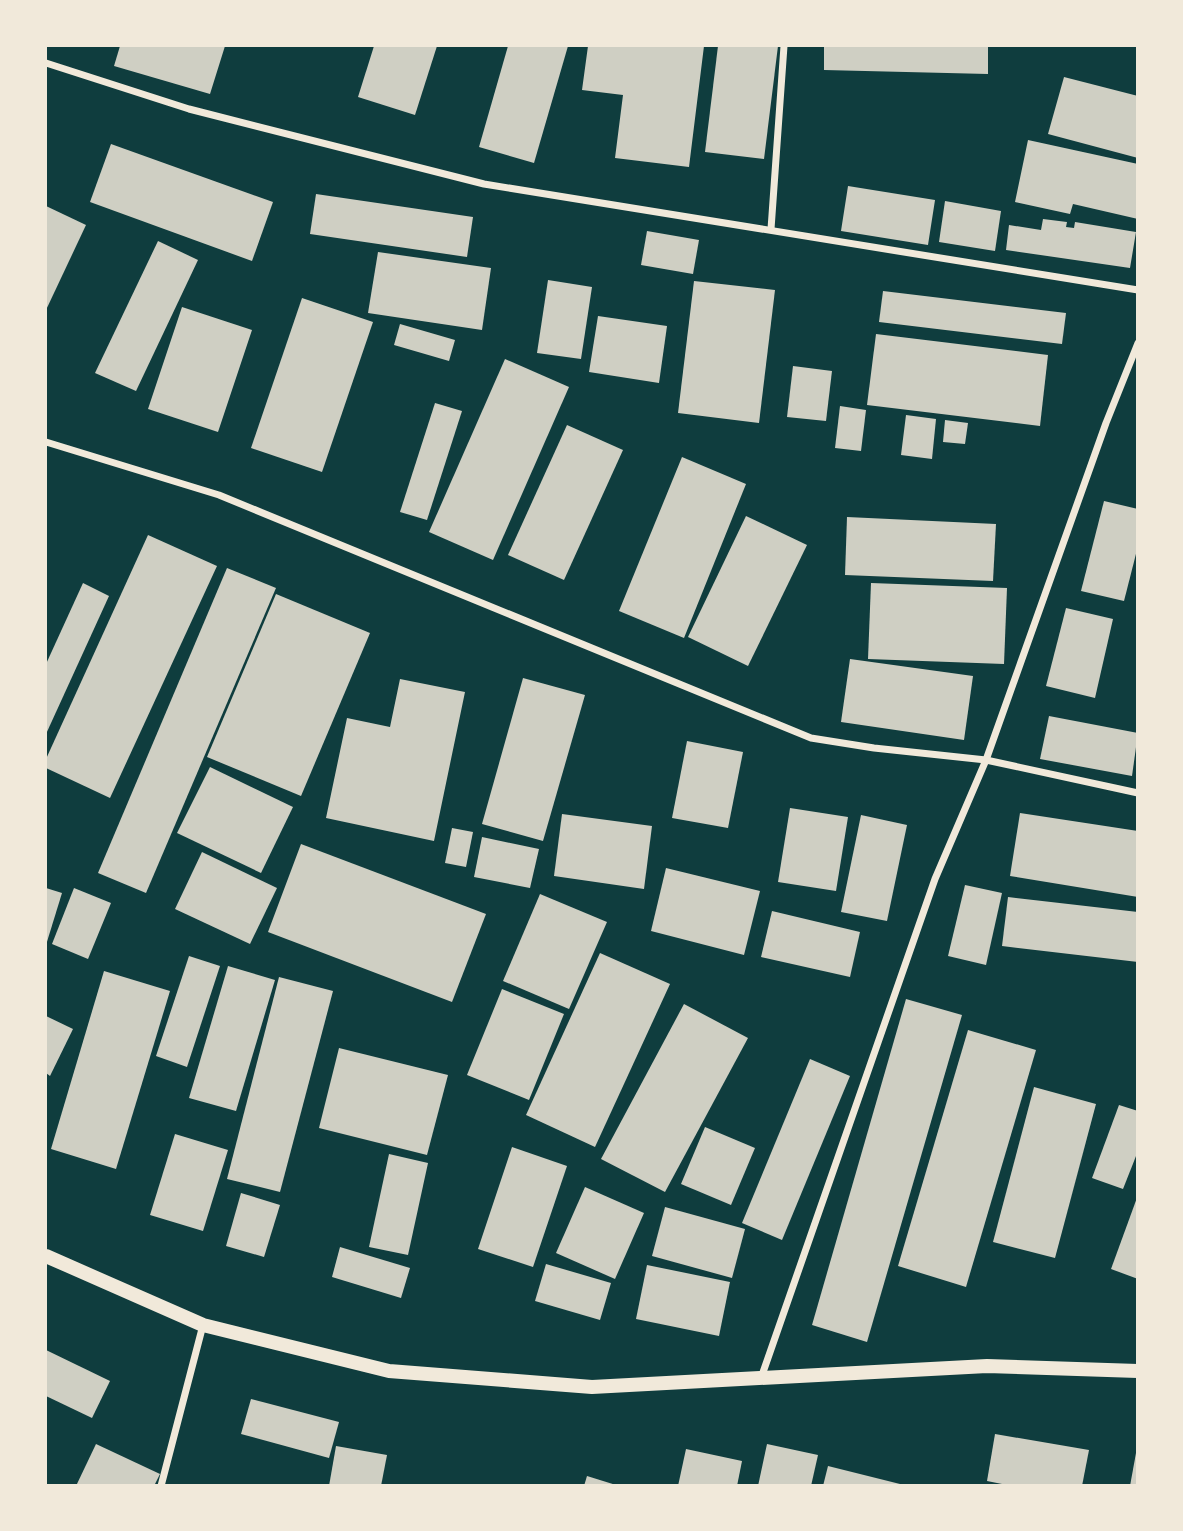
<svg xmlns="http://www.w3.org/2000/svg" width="1183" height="1531" font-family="'DM Sans',sans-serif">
  <rect width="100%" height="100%" fill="#0f3d3e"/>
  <g fill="#cfcfc3">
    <polygon points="120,46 225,46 210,94 114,66"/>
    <polygon points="374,46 437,46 415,115 358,97"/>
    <polygon points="508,46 568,46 534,163 479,147"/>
    <polygon points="588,46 704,46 689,167 615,158 623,95 582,90"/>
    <polygon points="718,46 778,46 764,159 705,152"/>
    <polygon points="824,46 988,46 988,74 824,70"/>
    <polygon points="1064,77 1138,96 1138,158 1048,134"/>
    <polygon points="1028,140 1138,164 1138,219 1073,204 1070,214 1015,202"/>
    <polygon points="111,144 273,202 252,261 90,202"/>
    <polygon points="848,186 935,200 928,245 841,231"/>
    <polygon points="316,194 473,217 467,257 310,234"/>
    <polygon points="945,201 1001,211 995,251 939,242"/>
    <polygon points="46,206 86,225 46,310"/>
    <polygon points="1043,219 1067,222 1066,227 1074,228 1075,222 1136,232 1130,268 1006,250 1009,225 1041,230"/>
    <polygon points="647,231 699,240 693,274 641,265"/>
    <polygon points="158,241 198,260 136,391 95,373"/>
    <polygon points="378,252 491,268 482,330 368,313"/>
    <polygon points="548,280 592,287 581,359 537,353"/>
    <polygon points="694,281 775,290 759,423 678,413"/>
    <polygon points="883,291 1066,313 1062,344 879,322"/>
    <polygon points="302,298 373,322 322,472 251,448"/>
    <polygon points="182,307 252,330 218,432 148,409"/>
    <polygon points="598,316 667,326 659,383 589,372"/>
    <polygon points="400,324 455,340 449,361 394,345"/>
    <polygon points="876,334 1048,355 1040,426 867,405"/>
    <polygon points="505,359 569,387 493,560 429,532"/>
    <polygon points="793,366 832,371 826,421 787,417"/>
    <polygon points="435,403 462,411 427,520 400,512"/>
    <polygon points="840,406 866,410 861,451 835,448"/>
    <polygon points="906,415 936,419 932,459 901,455"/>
    <polygon points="945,420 968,423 965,444 943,442"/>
    <polygon points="567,425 623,450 564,580 508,555"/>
    <polygon points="682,457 746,484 684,638 619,611"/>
    <polygon points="1104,501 1138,509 1138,546 1124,601 1081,591"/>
    <polygon points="746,516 807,545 748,666 688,637"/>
    <polygon points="847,517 996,524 993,581 845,575"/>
    <polygon points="148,535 217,566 110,798 46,768 46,759"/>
    <polygon points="227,568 276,588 146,893 98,873"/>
    <polygon points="83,583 109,596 46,734 46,664"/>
    <polygon points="871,583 1007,588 1004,664 868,659"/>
    <polygon points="276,594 370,633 301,796 207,757"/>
    <polygon points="1066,608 1113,619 1095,698 1046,686"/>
    <polygon points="850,659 973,676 964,740 841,722"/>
    <polygon points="523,678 585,695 543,841 482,824"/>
    <polygon points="400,679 465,692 434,841 326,818 347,718 390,727"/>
    <polygon points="1049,716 1138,733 1132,776 1040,759"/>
    <polygon points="687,741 743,752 728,828 672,818"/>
    <polygon points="210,767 293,807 261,873 177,833"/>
    <polygon points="790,808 848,817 836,891 778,882"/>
    <polygon points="1020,813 1138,831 1138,897 1010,876"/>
    <polygon points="562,814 652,826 644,889 554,876"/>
    <polygon points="861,815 907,825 887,921 841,912"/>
    <polygon points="452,828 473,832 466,867 445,863"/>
    <polygon points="482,837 539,849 530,888 474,877"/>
    <polygon points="301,844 486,914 452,1002 268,932"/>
    <polygon points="202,852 277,888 250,944 175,909"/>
    <polygon points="666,868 760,891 744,955 651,931"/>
    <polygon points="965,885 1002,893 986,965 948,956"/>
    <polygon points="46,888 62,893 46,945"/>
    <polygon points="74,888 111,903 88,959 52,944"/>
    <polygon points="540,894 607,922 569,1009 503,981"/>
    <polygon points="1008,897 1138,912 1138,962 1002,946"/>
    <polygon points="772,911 860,932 850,977 761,957"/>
    <polygon points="600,953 670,984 595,1147 526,1115"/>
    <polygon points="189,956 220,966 187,1067 156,1056"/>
    <polygon points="228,966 275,980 236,1111 189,1098"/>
    <polygon points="104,971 170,991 116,1169 51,1149"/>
    <polygon points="279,977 333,991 280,1192 227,1179"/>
    <polygon points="502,989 564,1014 529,1100 467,1075"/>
    <polygon points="906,999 962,1015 867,1342 812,1325"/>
    <polygon points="684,1004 748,1038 665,1192 601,1159"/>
    <polygon points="46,1016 73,1029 50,1076 46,1073"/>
    <polygon points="968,1030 1036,1050 966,1287 898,1266"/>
    <polygon points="339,1048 448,1075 427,1155 319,1128"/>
    <polygon points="810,1059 850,1076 782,1240 742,1223"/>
    <polygon points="1034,1087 1096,1104 1055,1258 993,1242"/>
    <polygon points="1119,1105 1138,1111 1138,1151 1123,1189 1092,1178"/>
    <polygon points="705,1127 755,1148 731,1205 681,1184"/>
    <polygon points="175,1134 228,1150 203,1231 150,1215"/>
    <polygon points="512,1147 567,1166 533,1267 478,1249"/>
    <polygon points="389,1154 428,1163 408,1255 369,1247"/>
    <polygon points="585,1187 644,1213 615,1279 556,1253"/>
    <polygon points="241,1193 280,1205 264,1257 226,1246"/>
    <polygon points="1138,1195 1138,1279 1111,1269"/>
    <polygon points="665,1207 745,1229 732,1278 652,1256"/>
    <polygon points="340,1247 410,1268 401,1298 332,1277"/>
    <polygon points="546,1264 611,1283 600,1320 535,1301"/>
    <polygon points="647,1265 730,1282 719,1336 636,1319"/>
    <polygon points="46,1350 110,1381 92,1418 46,1396"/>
    <polygon points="251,1399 339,1422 329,1458 241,1434"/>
    <polygon points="995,1434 1089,1450 1082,1486 1012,1486 987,1481"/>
    <polygon points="96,1444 160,1474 154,1486 76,1486"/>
    <polygon points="767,1444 818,1455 811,1486 758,1486"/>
    <polygon points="336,1446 387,1455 381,1486 329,1486"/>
    <polygon points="686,1449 742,1461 737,1486 678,1486"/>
    <polygon points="1136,1453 1138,1486 1130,1486"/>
    <polygon points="828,1466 904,1485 904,1486 823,1486"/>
    <polygon points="587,1476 616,1485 616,1486 584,1486"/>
  </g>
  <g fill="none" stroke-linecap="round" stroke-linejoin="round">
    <g stroke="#f1e9da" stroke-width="7">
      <polyline points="46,63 189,109 484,184 1138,290"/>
      <polyline points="771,229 784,46"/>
      <polyline points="46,442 219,495 811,738 874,748 986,760 1138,793"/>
      <polyline points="761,1378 935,879 986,760 1106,423 1138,343"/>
      <polyline points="161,1486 203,1325"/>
    </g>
    <polyline stroke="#f1e9da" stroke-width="14" points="46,1256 203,1325 389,1371 592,1387 987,1366 1138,1371"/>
  </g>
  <rect width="1183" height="1531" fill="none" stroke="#f1e9da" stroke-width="94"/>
</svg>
